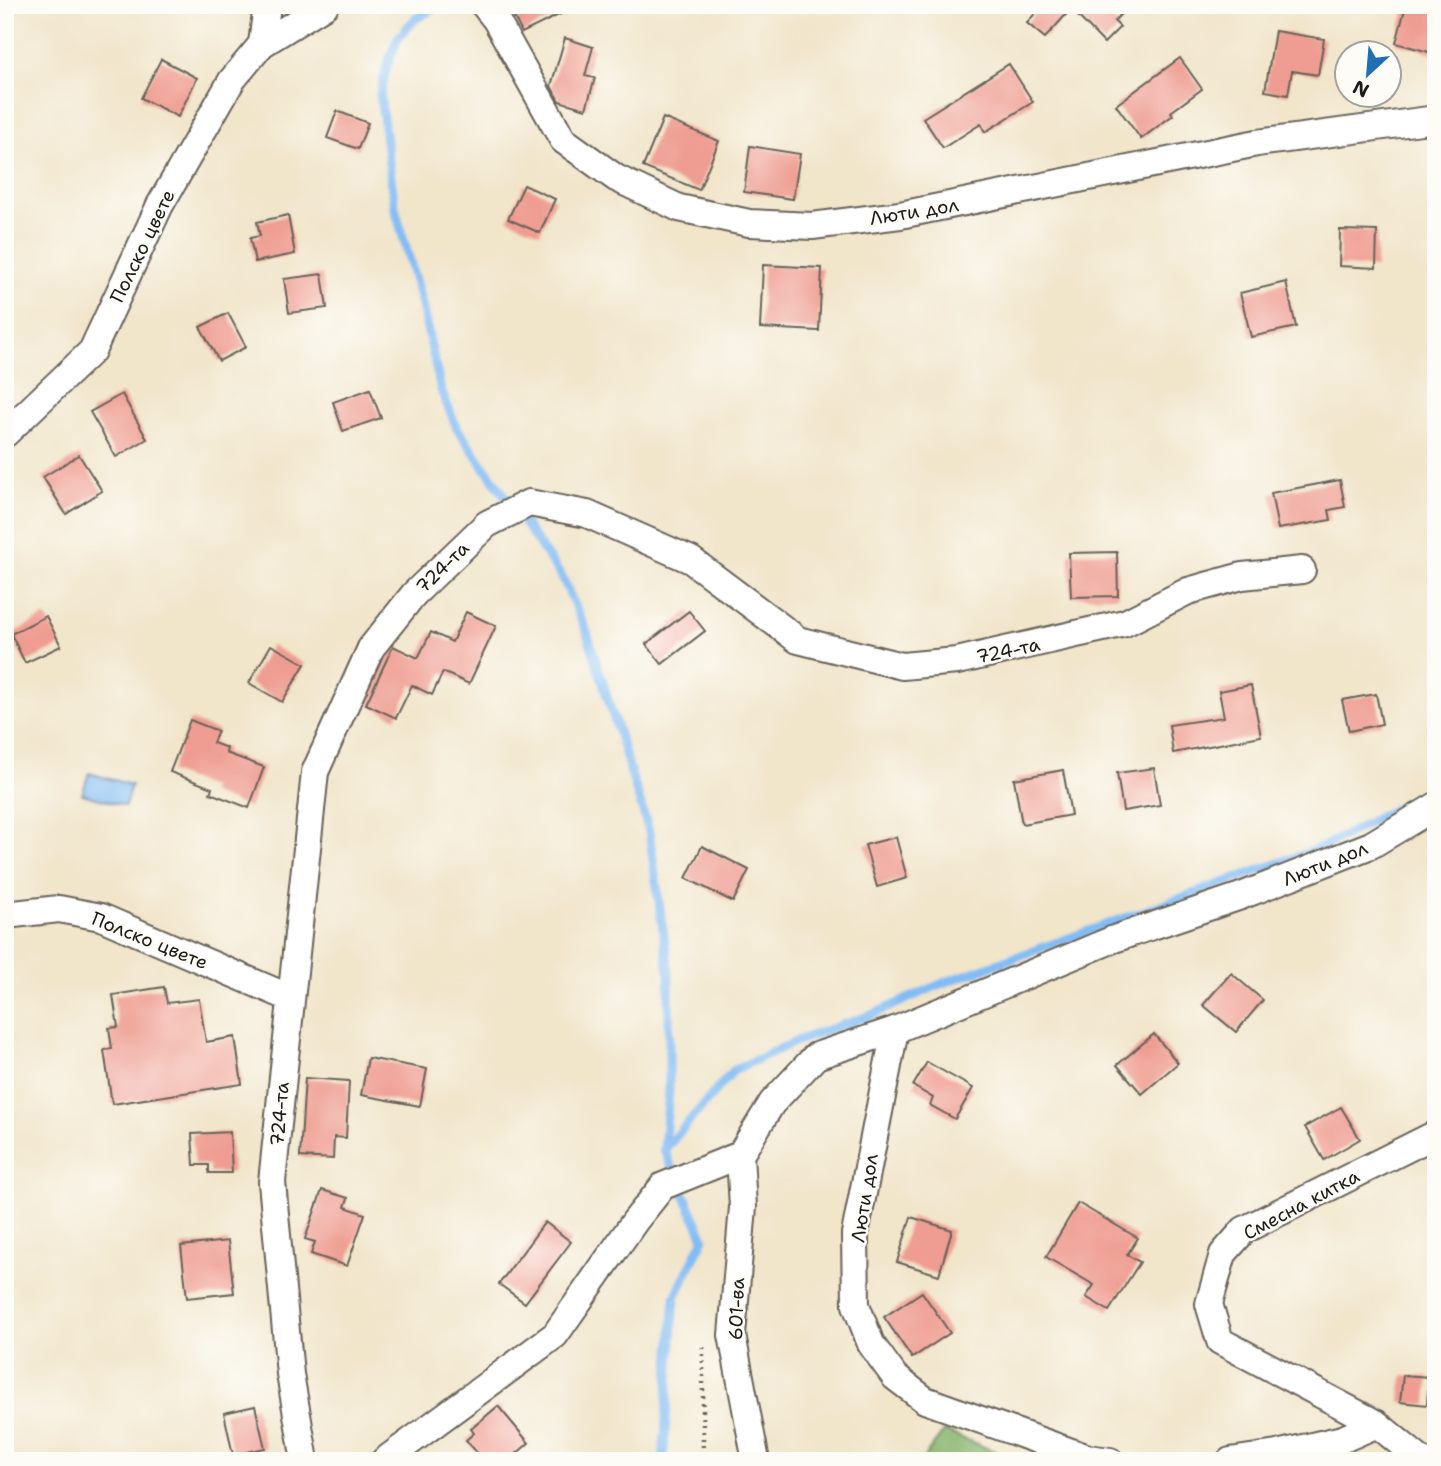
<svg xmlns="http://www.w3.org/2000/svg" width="1441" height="1466" font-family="'Shantell Sans',sans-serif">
  <rect width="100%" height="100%" fill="#fdfcf7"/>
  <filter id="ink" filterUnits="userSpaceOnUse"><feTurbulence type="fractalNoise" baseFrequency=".0143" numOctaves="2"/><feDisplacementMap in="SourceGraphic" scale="14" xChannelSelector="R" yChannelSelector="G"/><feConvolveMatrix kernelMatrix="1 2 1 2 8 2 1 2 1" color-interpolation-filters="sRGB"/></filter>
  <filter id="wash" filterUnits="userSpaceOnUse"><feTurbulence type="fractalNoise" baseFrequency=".00686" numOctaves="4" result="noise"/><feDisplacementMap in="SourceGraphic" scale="28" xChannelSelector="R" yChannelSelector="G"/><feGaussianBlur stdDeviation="1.57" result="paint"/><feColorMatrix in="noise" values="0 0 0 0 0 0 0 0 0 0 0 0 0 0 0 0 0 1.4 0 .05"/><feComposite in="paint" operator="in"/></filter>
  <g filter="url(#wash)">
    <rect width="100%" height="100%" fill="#f1e5ca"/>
    <polygon fill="#85b26a" stroke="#506743" stroke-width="2" points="944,1431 1019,1461 921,1461"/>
    <polygon fill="#82bcf4" stroke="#4f6c88" stroke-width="2" points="89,773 131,785 125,806 82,794"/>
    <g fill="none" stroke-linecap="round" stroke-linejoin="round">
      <g stroke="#82bcf4" stroke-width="9">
        <polyline points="441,5 415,19 398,38 387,65 380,95 395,208 421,301 441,390 457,428 562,577 587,632 649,831 669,972 669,1091 664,1150"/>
        <polyline points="663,1461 675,1297 704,1238 664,1150 734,1070 799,1040 874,1014 943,983 1321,848 1436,787"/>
      </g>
    </g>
    <g id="blocks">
      <g fill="#ef9d92">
        <polygon points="508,5 579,5 522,33"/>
        <polygon points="1042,5 1130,5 1114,21 1120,27 1104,43 1071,9 1045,38 1027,23"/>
        <polygon points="1406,5 1436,5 1436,54 1396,43"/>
        <polygon points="1275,31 1324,39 1318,75 1292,71 1288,95 1265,91"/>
        <polygon points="565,38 593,47 585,76 595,78 586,109 559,101 551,86"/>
        <polygon points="1180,58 1202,89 1171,112 1173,115 1141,139 1116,105"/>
        <polygon points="161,59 197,78 178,117 141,98"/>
        <polygon points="1009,64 1033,102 985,132 981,124 943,148 923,118"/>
        <polygon points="337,111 368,123 358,149 327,138"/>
        <polygon points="663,118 719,141 699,190 643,167"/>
        <polygon points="750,146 800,154 793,199 744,192"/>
        <polygon points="524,185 555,199 540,233 508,219"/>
        <polygon points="288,215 295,254 255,262 250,238 260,236 257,222"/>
        <polygon points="1340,230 1377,231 1376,268 1339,266"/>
        <polygon points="763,265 822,268 819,331 760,328"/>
        <polygon points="322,274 327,308 289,313 284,279"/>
        <polygon points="1286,282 1296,327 1251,337 1240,293"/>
        <polygon points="228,313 246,347 219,361 200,327"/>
        <polygon points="370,389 381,418 343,431 333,402"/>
        <polygon points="122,394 147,439 116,457 90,412"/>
        <polygon points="79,455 102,491 66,514 43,477"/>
        <polygon points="1340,480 1345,507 1329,510 1331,520 1278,529 1271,493"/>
        <polygon points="1117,552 1118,596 1071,597 1069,553"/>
        <polygon points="689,611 705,631 662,664 646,644"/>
        <polygon points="466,612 496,626 469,684 443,672 432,695 412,685 396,718 366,704 393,646 418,658 431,632 452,642"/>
        <polygon points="46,616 61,646 25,663 11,634"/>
        <polygon points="271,645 305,664 282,702 249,683"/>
        <polygon points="1251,685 1261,736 1173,753 1169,725 1224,717 1219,691"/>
        <polygon points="1376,694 1382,724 1349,731 1342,700"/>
        <polygon points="190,720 218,731 213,743 227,748 226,753 264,767 249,808 210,793 212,788 170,772"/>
        <polygon points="1154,768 1160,805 1123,811 1117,773"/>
        <polygon points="1063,770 1071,815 1022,824 1014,779"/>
        <polygon points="896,837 907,878 877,887 865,845"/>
        <polygon points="702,846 749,870 733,902 686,878"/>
        <polygon points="1231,973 1263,1000 1236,1032 1203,1005"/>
        <polygon points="164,987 167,1003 199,999 206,1042 235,1037 242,1084 112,1104 104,1050 112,1049 109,1028 118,1027 113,995"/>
        <polygon points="1154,1034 1178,1063 1142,1094 1117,1065"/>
        <polygon points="368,1058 427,1069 420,1106 361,1095"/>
        <polygon points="927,1062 973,1088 955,1119 930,1105 933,1098 913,1086"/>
        <polygon points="305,1078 349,1081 346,1138 334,1137 333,1159 300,1157"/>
        <polygon points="1341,1107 1360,1139 1324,1160 1305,1127"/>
        <polygon points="230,1132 232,1173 209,1173 209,1165 194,1165 192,1134"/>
        <polygon points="322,1190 348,1198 345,1207 365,1214 347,1266 311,1254 315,1242 305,1239"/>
        <polygon points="1078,1203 1138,1238 1127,1255 1140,1262 1109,1311 1086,1297 1094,1285 1046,1257"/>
        <polygon points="911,1217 952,1230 939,1275 897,1262"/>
        <polygon points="545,1222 571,1242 525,1303 499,1284"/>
        <polygon points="228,1241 234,1293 187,1298 181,1246"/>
        <polygon points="922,1292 950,1333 912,1358 884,1317"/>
        <polygon points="1403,1375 1429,1377 1427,1405 1400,1402"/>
        <polygon points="255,1406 265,1448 233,1455 224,1413"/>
        <polygon points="498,1406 529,1443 508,1461 484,1461 466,1440 474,1433 471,1429"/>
      </g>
    </g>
  </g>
  <g filter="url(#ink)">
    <use href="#blocks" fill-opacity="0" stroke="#676259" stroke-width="2"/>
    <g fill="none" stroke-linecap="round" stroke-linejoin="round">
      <g stroke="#676259" stroke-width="30">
        <g id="minor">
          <polyline points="484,5 496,20 563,140 616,178 679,208 749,223 812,226 900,215 1257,143 1436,119"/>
          <polyline points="262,44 267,5"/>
          <polyline points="5,434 92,351 160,205 232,80 262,44 325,5"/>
          <polyline points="5,915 59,909 101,917 290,998"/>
          <polyline points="895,1030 855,1234 856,1305 871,1344 895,1377 925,1400 1088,1458 1110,1461"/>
          <polyline points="740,1155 772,1103 816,1056 895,1030 1114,939 1241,896 1371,845 1436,806"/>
          <polyline points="740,1155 743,1207 732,1335 756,1461"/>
          <polyline points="1377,1424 1220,1341 1209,1304 1223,1254 1244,1230 1436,1134"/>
          <polyline points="305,1461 290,1374 272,1182 315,772 371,648 414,594 487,524 529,503 587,514 691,560 798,640 902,666 957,661 1125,623 1188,591 1242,576 1302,570"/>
          <polyline points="384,1461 555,1335 635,1221 663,1186 740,1155"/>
          <polyline points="1230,1461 1277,1454 1343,1439 1377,1424 1422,1461"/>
        </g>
      </g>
      <polyline stroke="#676259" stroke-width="4.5" stroke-dasharray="2 5" stroke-linecap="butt" points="703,1461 703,1343"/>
      <use href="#minor" stroke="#fff" stroke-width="26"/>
    </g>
  </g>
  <g text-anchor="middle" stroke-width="5" stroke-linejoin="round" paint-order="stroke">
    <g font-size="19" fill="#1c1c1c" stroke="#fdfcf7">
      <text transform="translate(914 211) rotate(-9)" y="7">Люти дол</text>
      <text transform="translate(142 246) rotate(-64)" y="7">Полско цвете</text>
      <text transform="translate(442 567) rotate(-44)" y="7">724-та</text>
      <text transform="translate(1008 650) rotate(-12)" y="7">724-та</text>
      <text transform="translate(1325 863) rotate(-22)" y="7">Люти дол</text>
      <text transform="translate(150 940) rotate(22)" y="7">Полско цвете</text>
      <text transform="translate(279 1114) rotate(-85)" y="7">724-та</text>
      <text transform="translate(864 1198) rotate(-81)" y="7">Люти дол</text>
      <text transform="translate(1301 1204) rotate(-28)" y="7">Смесна китка</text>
      <text transform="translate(736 1309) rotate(-88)" y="7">601-ва</text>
    </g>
  </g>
  <rect width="1441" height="1466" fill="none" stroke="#fdfcf7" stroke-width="28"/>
  <g transform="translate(1368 74) rotate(206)"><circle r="33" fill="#fdfcf7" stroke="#a3a29f" stroke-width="2"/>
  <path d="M0-5L12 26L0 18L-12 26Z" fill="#1f6fb2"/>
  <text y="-10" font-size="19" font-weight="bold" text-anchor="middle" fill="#1c1c1c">N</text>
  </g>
</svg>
